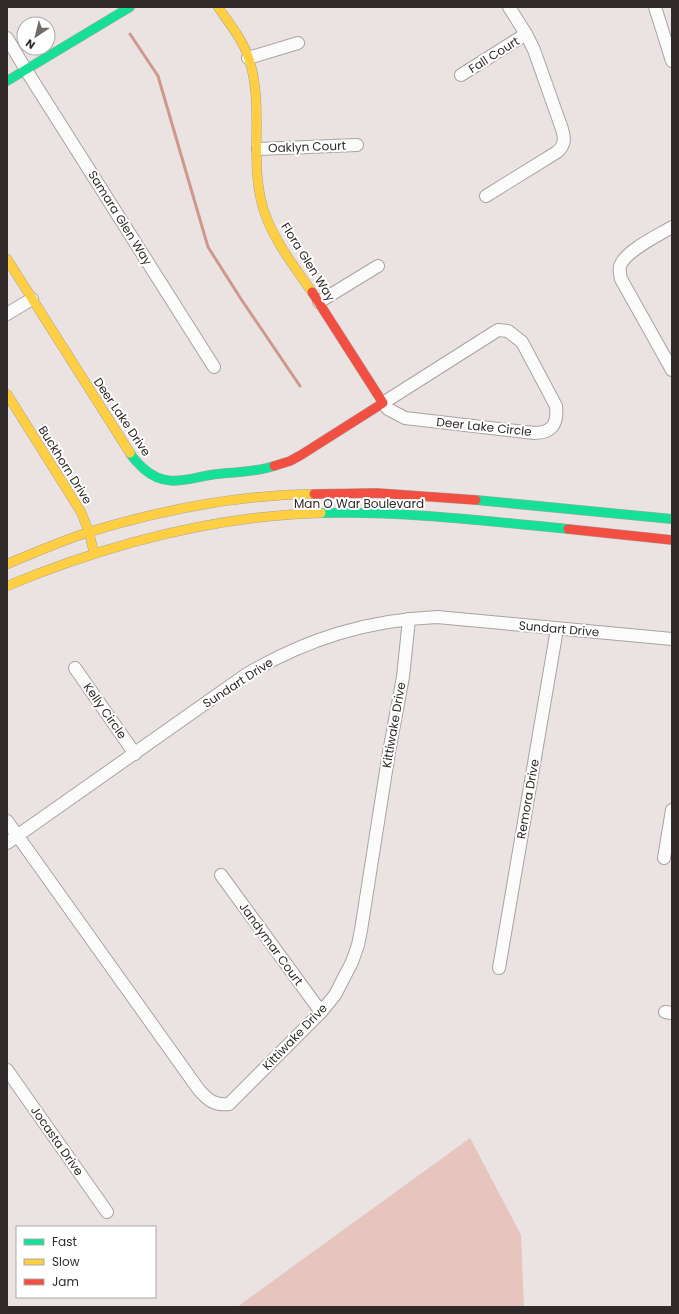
<svg xmlns="http://www.w3.org/2000/svg" width="679" height="1314" font-family="Poppins,sans-serif">
  <rect width="100%" height="100%" fill="#ebe3e2"/>
  <polygon fill="#e7c4bd" points="470,1138 521,1235 524,1307 237,1307"/>
  <g fill="none" stroke-linecap="round" stroke-linejoin="round">
    <polyline stroke="#ce988e" stroke-width="3" points="130,34 158,76 208,247 241,299 300,386"/>
    <g stroke="#a9a3a2" stroke-width="14">
      <g id="street">
        <polyline points="655,7 672,61"/>
        <polyline points="7,38 26,70 214,367"/>
        <polyline points="248,58 298,43"/>
        <polyline points="461,75 526,34"/>
        <polyline points="258,149 357,145"/>
        <path d="M486 196 557 152C565 145 565 139 562 129L534 50 526 34 509 7"/>
        <path d="M672 227C659 235 625 251 620 266 619 271 620 274 621 279L672 370"/>
        <polyline points="319,302 378,266"/>
        <polyline points="7,314 32,299"/>
        <path d="M498 330 508 331 522 342 556 406C558 424 552 433 534 433L405 418 388 409 383 403Z"/>
        <polyline points="75,668 135,754"/>
        <path d="M7 821 199 1090C208 1100 215 1106 229 1104L321 1012 335 995 352 962 358 945 361 930 389 752 403 677 409 619"/>
        <path d="M7 843 247 674C307 639 367 620 437 617L672 639"/>
        <polyline points="664,858 672,810"/>
        <polyline points="221,875 321,1012"/>
        <polyline points="499,968 557,629"/>
        <polyline points="665,1012 672,1013"/>
        <polyline points="7,1070 107,1212"/>
      </g>
    </g>
    <g stroke="#a9a3a2" stroke-width="10">
      <g id="fast">
        <polyline points="7,81 130,7"/>
        <path d="M130 453C133 459 139 464 144 469 168 490 190 477 217 474 236 472 256 472 274 466"/>
        <polyline points="476,500 672,519"/>
        <path d="M321 513C404 511 486 521 568 529"/>
      </g>
    </g>
    <g stroke="#a9a3a2" stroke-width="10">
      <g id="slow">
        <path d="M218 7C229 23 243 40 249 59 265 108 248 162 264 211 274 241 294 266 312 292"/>
        <polyline points="7,259 130,453"/>
        <polyline points="7,394 81,512 89,532 94,553"/>
        <path d="M7 564C34 553 61 541 89 532 161 510 238 495 314 494"/>
        <path d="M7 586C106 545 213 516 321 513"/>
      </g>
    </g>
    <g stroke="#a9a3a2" stroke-width="10">
      <g id="jam">
        <polyline points="274,466 290,461 301,455 383,403 312,292"/>
        <polyline points="314,494 377,493 476,500"/>
        <polyline points="568,529 672,540"/>
      </g>
    </g>
    <use href="#street" stroke="#fcfbfb" stroke-width="12"/>
    <use href="#fast" stroke="#16e098" stroke-width="9"/>
    <use href="#slow" stroke="#ffcf43" stroke-width="9"/>
    <use href="#jam" stroke="#f24e42" stroke-width="9"/>
  </g>
  <g text-anchor="middle" stroke-width="4" stroke-linejoin="round" paint-order="stroke">
    <g font-size="12" fill="#2f2a29" stroke="#fff">
      <text transform="translate(494 55) rotate(-32)" y="4">Fall Court</text>
      <text transform="translate(307 147) rotate(-2)" y="4">Oaklyn Court</text>
      <text transform="translate(120 218) rotate(58)" y="4">Samara Glen Way</text>
      <text transform="translate(308 262) rotate(58)" y="4">Flora Glen Way</text>
      <text transform="translate(122 417) rotate(56)" y="4">Deer Lake Drive</text>
      <text transform="translate(484 427) rotate(6)" y="4">Deer Lake Circle</text>
      <text transform="translate(65 465) rotate(58)" y="4">Buckhorn Drive</text>
      <text x="359" y="508">Man O War Boulevard</text>
      <text transform="translate(559 629) rotate(5)" y="4">Sundart Drive</text>
      <text transform="translate(238 683) rotate(-33)" y="4">Sundart Drive</text>
      <text transform="translate(105 711) rotate(55)" y="4">Kelly Circle</text>
      <text transform="translate(394 725) rotate(-80)" y="4">Kittiwake Drive</text>
      <text transform="translate(528 799) rotate(-80)" y="4">Remora Drive</text>
      <text transform="translate(271 944) rotate(54)" y="4">Jandymar Court</text>
      <text transform="translate(295 1037) rotate(-46)" y="4">Kittiwake Drive</text>
      <text transform="translate(57 1141) rotate(55)" y="4">Jocasta Drive</text>
    </g>
  </g>
  <rect width="679" height="1314" fill="none" stroke="#2f2a29" stroke-width="16"/>
  <rect x="16" y="1226" width="140" height="72" fill="#ffffff" stroke="#acaaa9"/>
  <rect x="24" y="1239" width="20" height="6" fill="#16e098" stroke="#acaaa9"/>
  <text x="52" y="1246" font-size="12" fill="#2f2a29">Fast</text>
  <rect x="24" y="1259" width="20" height="6" fill="#ffcf43" stroke="#acaaa9"/>
  <text x="52" y="1266" font-size="12" fill="#2f2a29">Slow</text>
  <rect x="24" y="1279" width="20" height="6" fill="#f24e42" stroke="#acaaa9"/>
  <text x="52" y="1286" font-size="12" fill="#2f2a29">Jam</text>
  <g transform="translate(36 36) rotate(215)"><circle r="19" fill="#ffffff" stroke="#acaaa9"/>
  <path d="M0-3L7 15L0 10L-7 15Z" fill="#716b6a"/>
  <text y="-6" font-size="11" font-weight="bold" text-anchor="middle" fill="#2f2a29">N</text>
  </g>
</svg>
